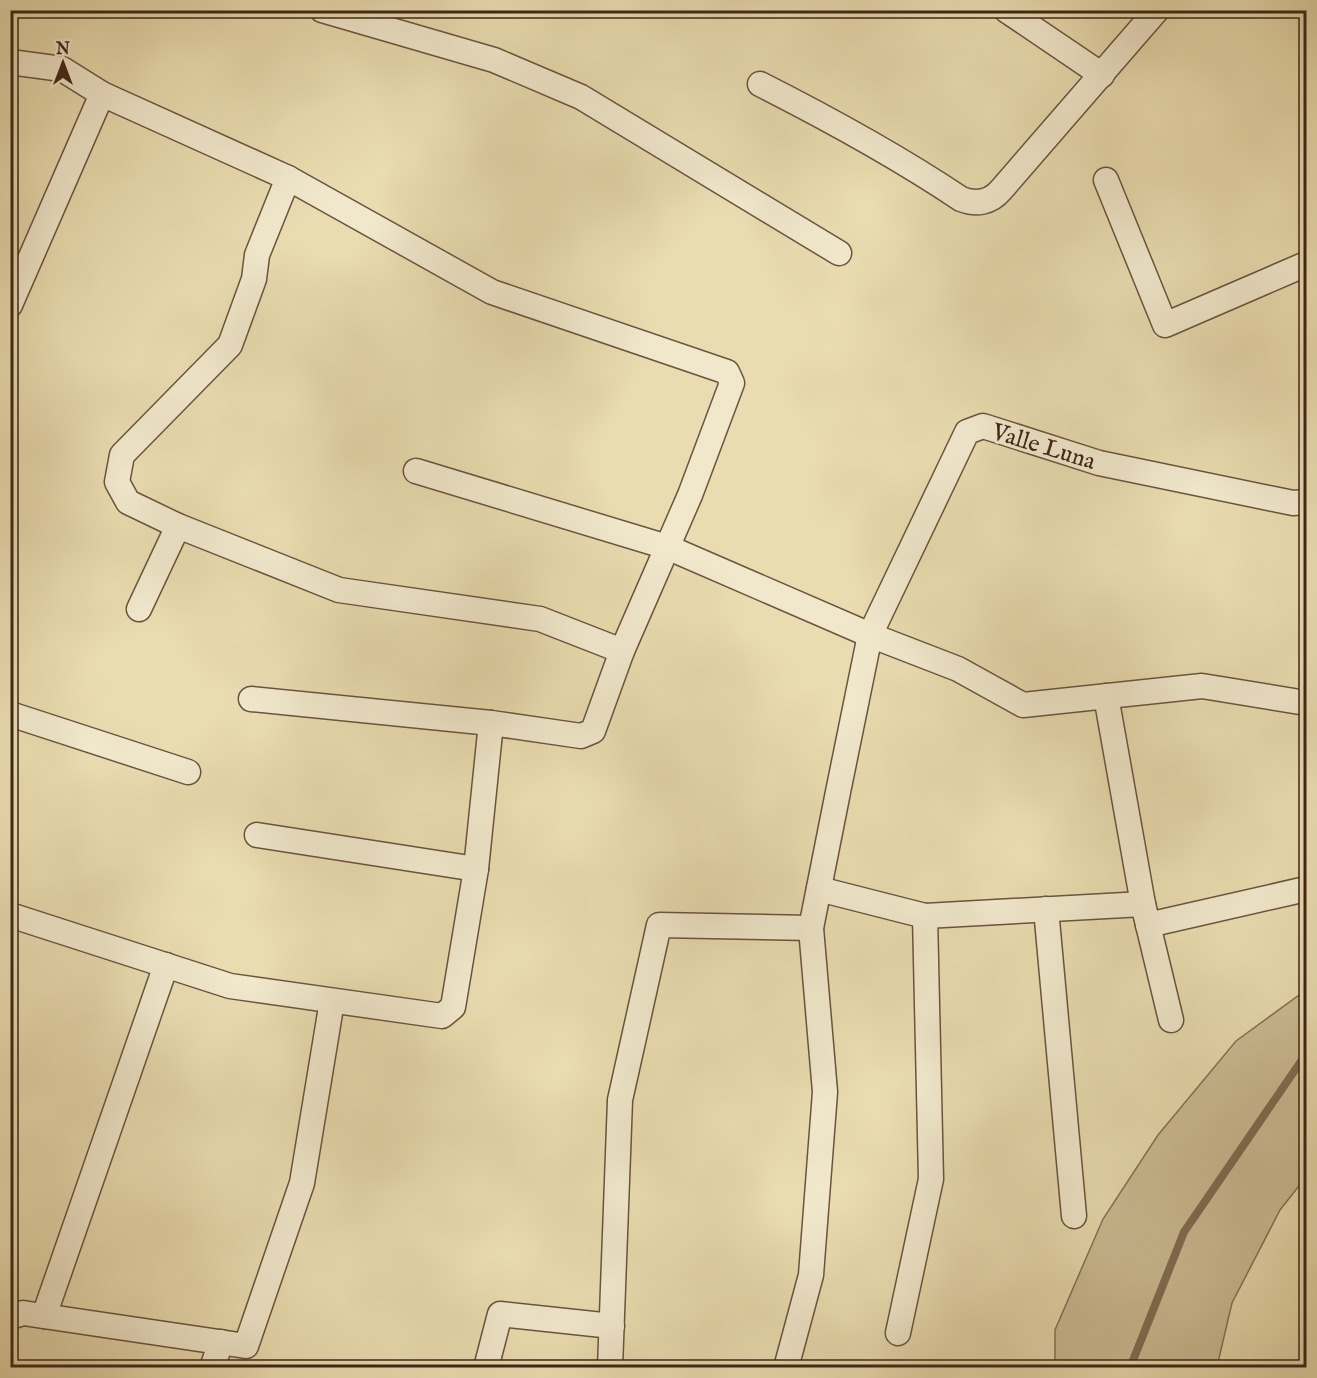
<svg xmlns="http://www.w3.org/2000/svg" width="1317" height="1378" font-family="'IM FELL English',serif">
  <rect width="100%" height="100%" fill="#e9dcb0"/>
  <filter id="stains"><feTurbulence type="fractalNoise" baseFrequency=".00333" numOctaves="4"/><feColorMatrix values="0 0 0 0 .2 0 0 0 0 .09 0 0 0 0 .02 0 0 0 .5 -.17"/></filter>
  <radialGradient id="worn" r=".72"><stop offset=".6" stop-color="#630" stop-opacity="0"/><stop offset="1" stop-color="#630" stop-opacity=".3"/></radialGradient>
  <polygon fill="#ccbd96" stroke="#867257" stroke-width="1.5" points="1306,990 1306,1177 1280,1210 1232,1303 1219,1358 1219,1367 1055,1367 1055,1330 1103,1219 1158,1135 1236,1041"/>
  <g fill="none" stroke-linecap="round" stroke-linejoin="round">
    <polyline stroke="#826e54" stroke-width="8" points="1130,1368 1184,1232 1306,1054"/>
    <g stroke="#6a543e" stroke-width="27">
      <g id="minor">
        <polyline points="322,10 494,60 581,97 839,253"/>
        <polyline points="1006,10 1102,75"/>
        <polyline points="10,62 62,69 102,94 288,178 492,292 727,372 732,383 690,495 622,651 593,731 581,736 491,723 251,699"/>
        <path d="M760 84C829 119 897 156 961 199 976 205 990 203 1001 190L1157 10"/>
        <polyline points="288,178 257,255 254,279 230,345 122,455 117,482 128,502 178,526 339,590 540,619 622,651"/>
        <polyline points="1106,180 1165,325 1306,264"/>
        <polyline points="10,305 102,94"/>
        <polyline points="416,471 667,547 870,635 958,669 1023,705 1202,686 1306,703"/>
        <polyline points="139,609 178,526"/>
        <polyline points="1106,696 1143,904 1171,1020"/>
        <polyline points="10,714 188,772"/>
        <polyline points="257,835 476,869"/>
        <polyline points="819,889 925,916 1143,904"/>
        <polyline points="1046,909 1074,1216"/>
        <polyline points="10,915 230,986 442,1016 453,1007 476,869 491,723"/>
        <polyline points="1148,925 1306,889"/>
        <polyline points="44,1316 166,965"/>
        <polyline points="10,1317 23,1313 246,1346 302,1183 332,1001"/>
        <polyline points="898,1333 931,1179 925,916"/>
        <polyline points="212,1368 221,1342"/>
        <polyline points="486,1368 500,1314 612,1326"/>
        <polyline points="610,1368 620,1100 659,925 811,928"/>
        <polyline points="786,1368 811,1275 825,1092 811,928 838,792 870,635 967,432 983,426 1099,463 1293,503 1306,502"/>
      </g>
    </g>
    <use href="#minor" stroke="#f1e8cc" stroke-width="24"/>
  </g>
  <g text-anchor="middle" stroke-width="6" stroke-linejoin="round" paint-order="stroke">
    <g font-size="24" fill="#3f2618" stroke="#f1e8cc">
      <text transform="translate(1044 446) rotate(17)" y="8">Valle Luna</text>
    </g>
  </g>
  <rect width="1317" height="1378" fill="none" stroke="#e9dcb0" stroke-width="36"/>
  <rect x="12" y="12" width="1293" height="1354" fill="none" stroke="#3f2618" stroke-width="3"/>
  <rect x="18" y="18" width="1281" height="1342" fill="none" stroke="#3f2618" stroke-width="1.5"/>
  <g transform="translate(63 63)" stroke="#f1e8cc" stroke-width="4.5" paint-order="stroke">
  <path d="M0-4.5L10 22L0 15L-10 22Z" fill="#3f2618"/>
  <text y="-9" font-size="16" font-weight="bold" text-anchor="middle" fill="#3f2618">N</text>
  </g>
  <rect width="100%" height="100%" filter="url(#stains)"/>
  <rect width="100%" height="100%" fill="url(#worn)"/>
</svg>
